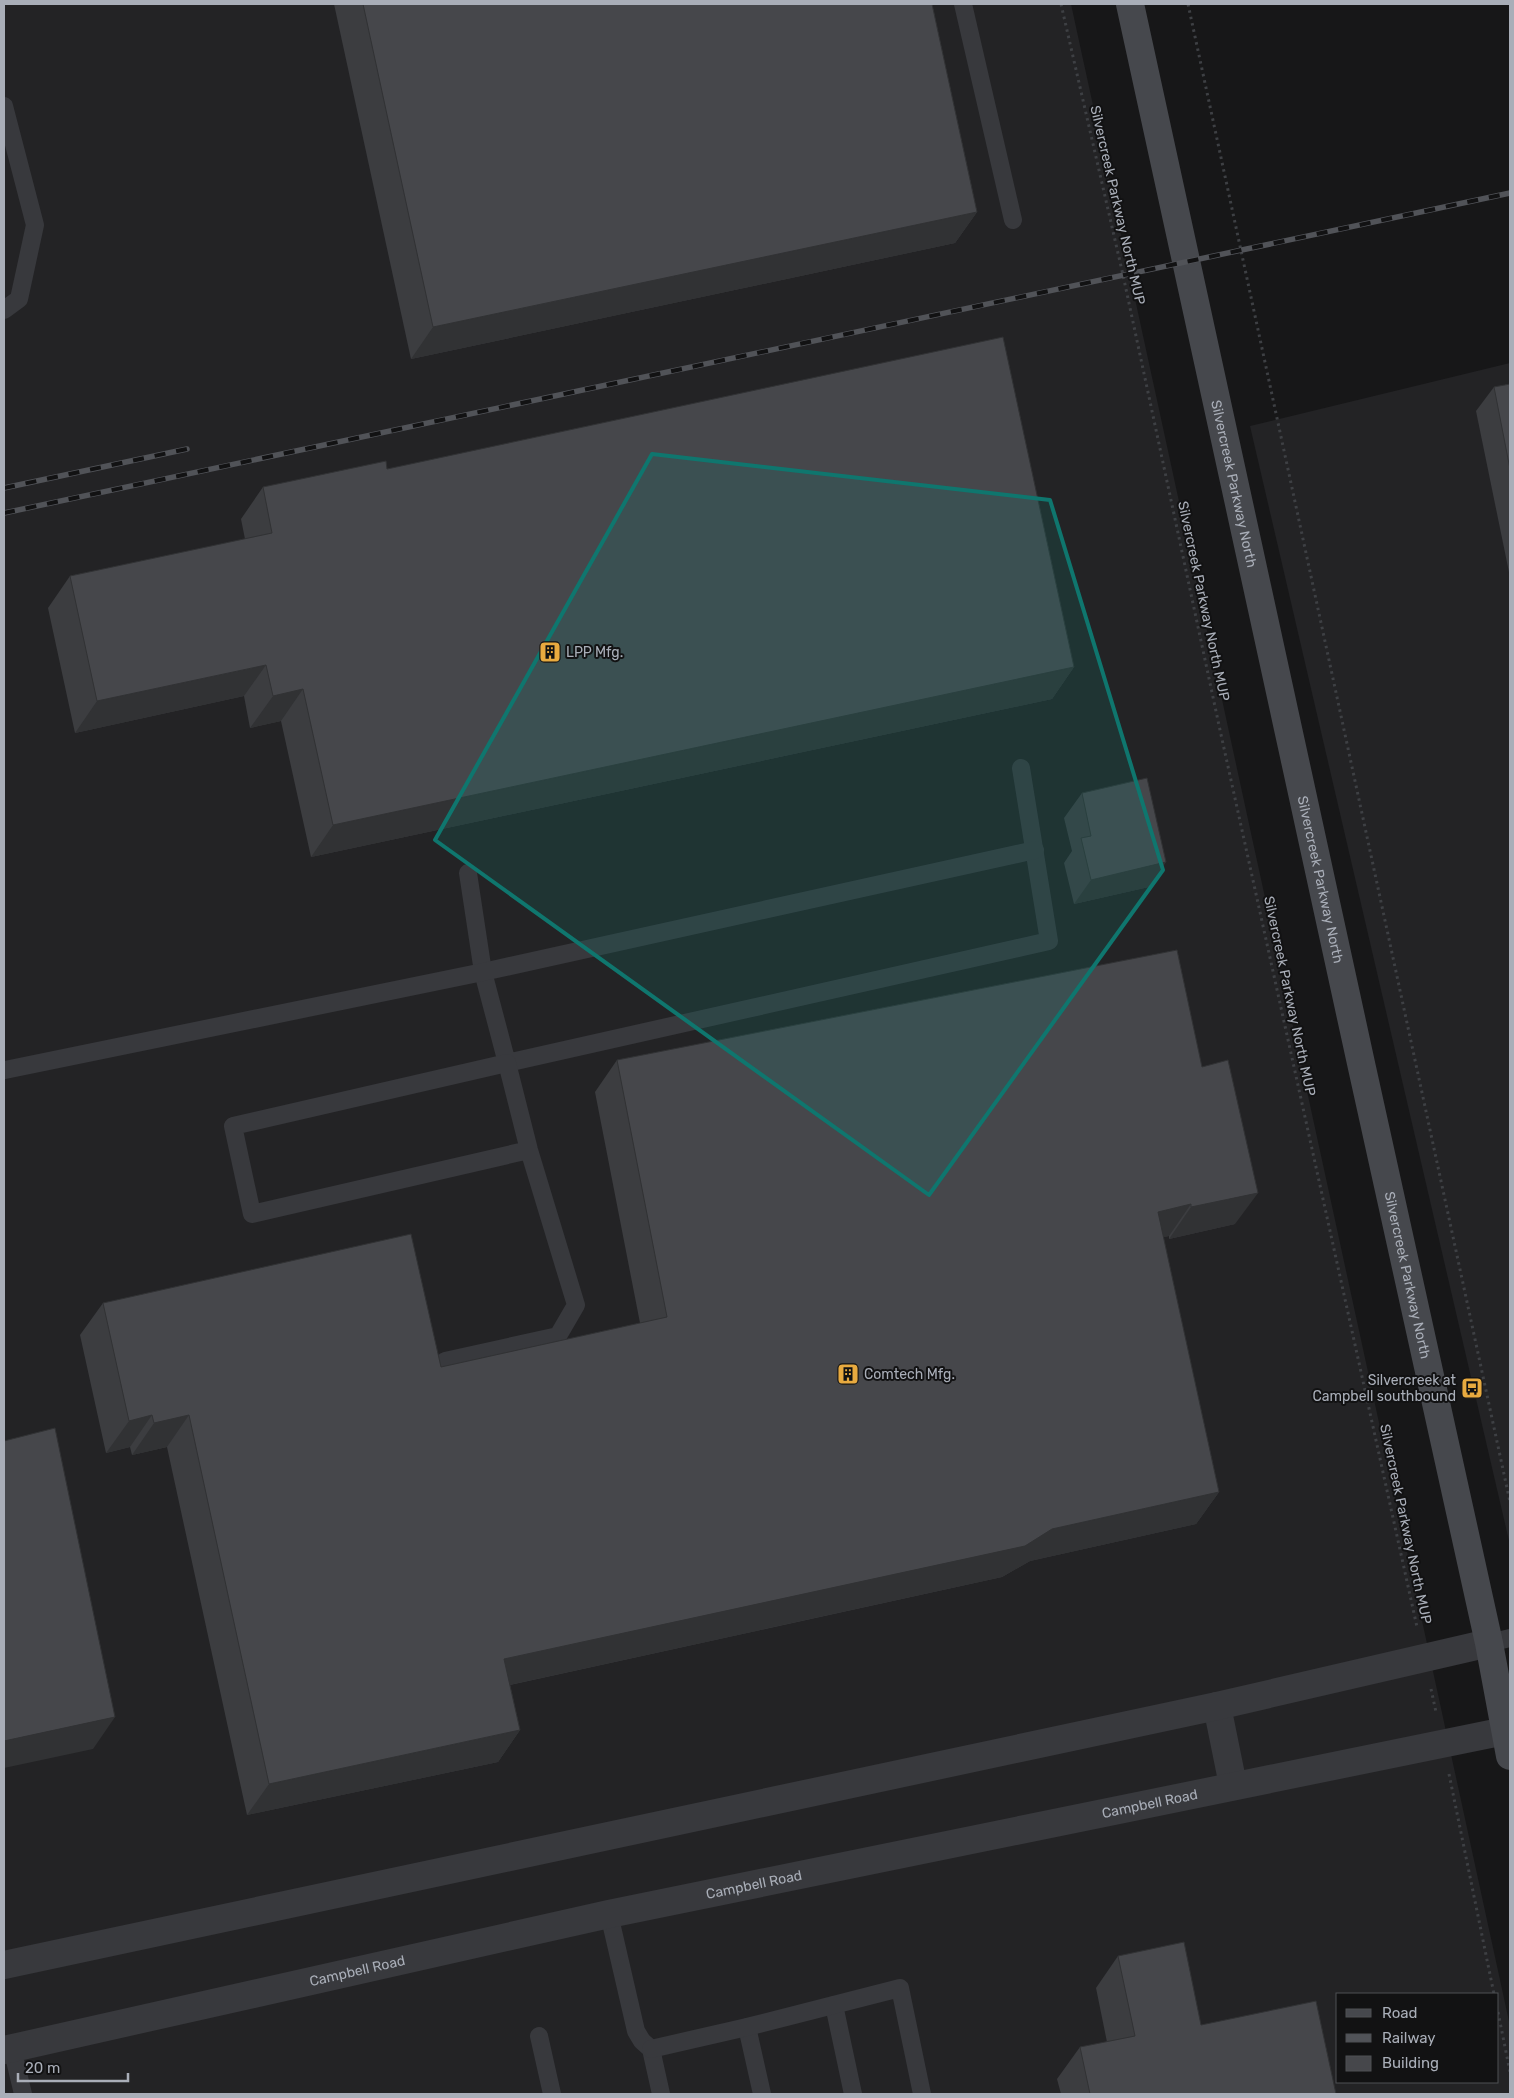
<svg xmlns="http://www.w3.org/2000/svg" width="1514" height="2098" font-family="Rubik,sans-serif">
  <rect width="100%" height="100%" fill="#171718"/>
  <g fill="#232325" fill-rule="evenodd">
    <path d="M4 4H1071L1510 2026V2094H4ZM1338 1994H1498V2082H1338Z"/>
    <polygon points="1510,363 1510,1545 1250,426"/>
  </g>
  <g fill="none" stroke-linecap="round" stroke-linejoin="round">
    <g stroke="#3e4044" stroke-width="3" stroke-dasharray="2.5 4" stroke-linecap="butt">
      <polyline points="1061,4 1123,275 1220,730 1417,1627"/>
      <polyline points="1188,4 1510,1502"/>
      <polyline points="1431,1689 1436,1712"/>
      <polyline points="1449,1774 1494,1994"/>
      <polyline points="1498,2012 1510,2072"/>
    </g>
    <g stroke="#38393d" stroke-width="18">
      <polyline points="963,4 1013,220"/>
      <polyline points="4,106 35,225 19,299 4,310"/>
      <polyline points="468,873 483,972 507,1063 1049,941 1021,768"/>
      <polyline points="5,1070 483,972 1035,850"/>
      <polyline points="445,1361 558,1336 576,1305 529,1150 507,1063 233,1126 252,1214 529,1150"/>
      <polyline points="1489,1643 1510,1638"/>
      <polyline points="609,1914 636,2031 642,2041 651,2049 661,2094"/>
      <polyline points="834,2005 853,2094"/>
      <polyline points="747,2027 762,2094"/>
      <polyline points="539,2036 552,2094"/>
      <polyline points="12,2048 23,2094"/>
      <polyline points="651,2049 747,2027 900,1988 922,2094"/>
    </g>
    <g stroke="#38393d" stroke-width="28">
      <polyline points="1217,1706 1233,1785"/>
      <polyline points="4,1965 1217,1706 1489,1643"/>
      <path id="s1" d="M4 2050 609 1914 1505 1731"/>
    </g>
    <path stroke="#46484d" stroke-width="28" id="s2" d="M1130 4C1248 550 1368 1097 1489 1643L1510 1756"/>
    <g stroke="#515358" stroke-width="5.5">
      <g id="rail">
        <polyline points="4,488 187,449"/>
        <polyline points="4,513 1510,193"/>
      </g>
    </g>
    <use href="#rail" stroke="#121213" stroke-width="4" stroke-dasharray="11" stroke-linecap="butt"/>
  </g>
  <g fill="#3c3d40">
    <polygon points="334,4 932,4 977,212 955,243 411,359"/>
    <polygon points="1510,384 1510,577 1476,411 1494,387"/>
    <polygon points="387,469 1074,667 1052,699 311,857 281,721 250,728 244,696 75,733 48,608 70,576 245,539 241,519 263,487"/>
    <polygon points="1082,793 1149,887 1074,904 1064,863 1072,851 1064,818"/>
    <polygon points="1177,950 1235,1224 1169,1239 1169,1236 1163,1237 1219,1492 1196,1524 1030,1561 1002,1577 510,1685 520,1730 498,1762 247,1815 167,1447 132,1455 130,1447 106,1453 80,1335 103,1303 441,1367 640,1323 595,1092 617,1060"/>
    <polygon points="1118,1956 1201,2025 1336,2094 1061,2094 1057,2079 1080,2047 1107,2042 1096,1988"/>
  </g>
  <g fill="#313234">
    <polygon points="977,212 955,243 411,359 433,327"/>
    <polygon points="266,665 244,696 75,733 97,701"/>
    <polygon points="1074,667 1052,699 311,857 333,825"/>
    <polygon points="303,689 281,721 250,728 273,696"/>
    <polygon points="1166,862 1149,887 1074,904 1091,880"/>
    <polygon points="1258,1193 1235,1224 1169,1239 1191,1207"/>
    <polygon points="1191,1204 1169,1236 1135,1244 1158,1212"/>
    <polygon points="152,1415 130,1447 106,1453 129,1421"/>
    <polygon points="189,1415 167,1447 132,1455 154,1423"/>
    <polygon points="1219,1492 1196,1524 1030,1561 1002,1577 482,1691 504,1659 1052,1529"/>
    <polygon points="115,1717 93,1749 4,1768 4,1741"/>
    <polygon points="520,1730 498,1762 247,1815 269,1784"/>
  </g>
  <g fill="#46474b" stroke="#313234">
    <polygon points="363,4 932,4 977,212 433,327"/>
    <polygon points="1003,337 1074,667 333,825 303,689 273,696 266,665 97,701 70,576 272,533 263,487 386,461 387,469"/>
    <polygon points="1510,384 1510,469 1494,387"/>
    <polygon points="1147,778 1166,862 1091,880 1081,838 1091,836 1082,793"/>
    <polygon points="1177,950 1202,1067 1228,1060 1258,1193 1191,1207 1191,1204 1158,1212 1219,1492 1052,1529 1025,1546 504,1659 520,1730 269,1784 189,1415 154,1423 152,1415 129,1421 103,1303 411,1234 441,1367 667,1317 617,1060"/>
    <polygon points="55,1428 115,1717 4,1741 4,1441"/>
    <polygon points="1184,1942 1201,2025 1316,2001 1336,2094 1090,2094 1080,2047 1135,2036 1118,1956"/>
  </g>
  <path fill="#0f766e" fill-opacity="0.2" stroke="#0f766e" stroke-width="4" stroke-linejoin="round" d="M652 454 1050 500 1163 870 929 1195 435 840Z"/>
  <defs>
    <g id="building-square" transform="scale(1.125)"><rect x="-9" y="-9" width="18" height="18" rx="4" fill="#e8aa3f" stroke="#121213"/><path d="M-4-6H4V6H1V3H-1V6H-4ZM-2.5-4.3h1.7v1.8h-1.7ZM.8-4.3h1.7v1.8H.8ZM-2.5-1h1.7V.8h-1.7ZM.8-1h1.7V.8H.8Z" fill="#111"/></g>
    <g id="bus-square" transform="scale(1.125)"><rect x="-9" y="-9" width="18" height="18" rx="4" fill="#e8aa3f" stroke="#121213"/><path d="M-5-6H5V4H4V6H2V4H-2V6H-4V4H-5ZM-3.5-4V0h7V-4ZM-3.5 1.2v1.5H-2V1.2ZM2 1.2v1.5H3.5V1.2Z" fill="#111"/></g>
  </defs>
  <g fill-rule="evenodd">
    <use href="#building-square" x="550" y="652"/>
    <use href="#building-square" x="848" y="1374"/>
    <use href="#bus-square" x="1472" y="1388"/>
  </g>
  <g text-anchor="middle" stroke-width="4" stroke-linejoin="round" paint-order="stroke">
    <g font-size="14" fill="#a9aeb8" stroke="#121213">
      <text transform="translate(1118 205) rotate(77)" y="5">Silvercreek Parkway North MUP</text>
      <text dy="5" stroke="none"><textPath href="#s2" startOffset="491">Silvercreek Parkway North</textPath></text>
      <text transform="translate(1204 601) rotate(78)" y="5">Silvercreek Parkway North MUP</text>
      <text dy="5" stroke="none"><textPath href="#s2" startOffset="896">Silvercreek Parkway North</textPath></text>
      <text transform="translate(1290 996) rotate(78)" y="5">Silvercreek Parkway North MUP</text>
      <text dy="5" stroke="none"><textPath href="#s2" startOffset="1301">Silvercreek Parkway North</textPath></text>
      <text transform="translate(1406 1524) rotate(78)" y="5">Silvercreek Parkway North MUP</text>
      <text dy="5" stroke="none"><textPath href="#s1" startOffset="1172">Campbell Road</textPath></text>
      <text dy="5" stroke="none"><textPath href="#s1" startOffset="768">Campbell Road</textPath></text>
      <text dy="5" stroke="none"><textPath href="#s1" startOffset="362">Campbell Road</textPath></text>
    </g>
    <g font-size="14" fill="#a9aeb8" stroke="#121213" text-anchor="start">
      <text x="566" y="657">LPP Mfg.</text>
      <text x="864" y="1379">Comtech Mfg.</text>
      <text x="1456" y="1385" text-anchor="end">Silvercreek at<tspan x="1456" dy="16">Campbell southbound</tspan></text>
    </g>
  </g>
  <rect width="1514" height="2098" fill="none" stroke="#a9aeb8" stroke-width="10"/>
  <rect x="1336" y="1993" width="162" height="90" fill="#121213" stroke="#4e5055"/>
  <rect x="1346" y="2009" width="25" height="8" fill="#46484d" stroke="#4e5055"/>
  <text x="1382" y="2018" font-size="15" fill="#a9aeb8">Road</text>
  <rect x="1346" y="2034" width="25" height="8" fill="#515358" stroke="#4e5055"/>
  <text x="1382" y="2043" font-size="15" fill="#a9aeb8">Railway</text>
  <rect x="1346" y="2056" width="25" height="15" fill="#46474b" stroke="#4e5055"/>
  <text x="1382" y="2068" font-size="15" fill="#a9aeb8">Building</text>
  <path d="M18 2073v8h110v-8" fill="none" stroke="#a9aeb8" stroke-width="2.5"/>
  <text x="25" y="2073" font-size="15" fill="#a9aeb8" stroke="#121213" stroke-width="4" paint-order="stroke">20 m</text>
</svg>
